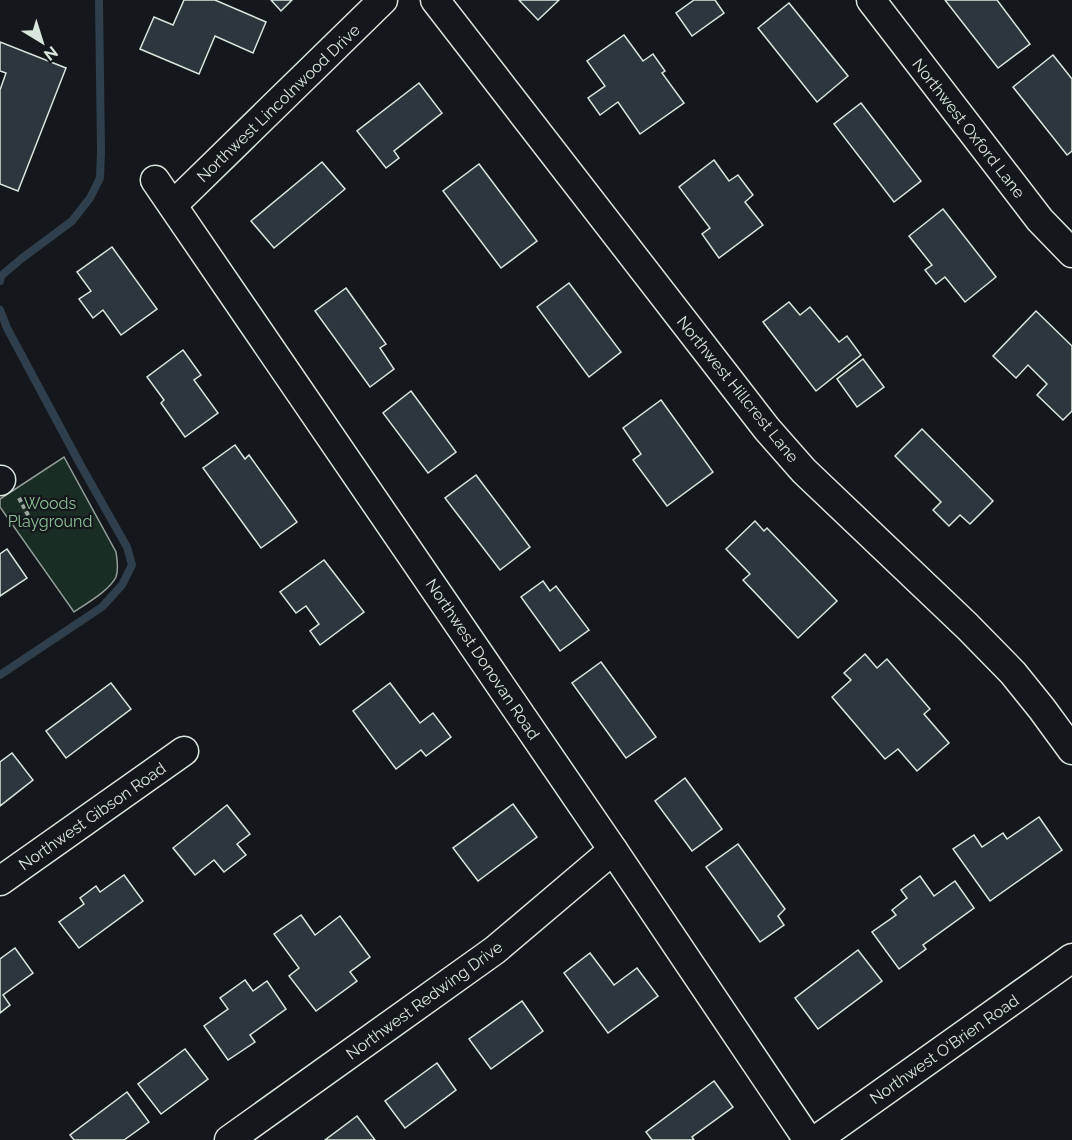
<svg xmlns="http://www.w3.org/2000/svg" width="1072" height="1140" font-family="Raleway,sans-serif">
  <rect width="100%" height="100%" fill="#14181c"/>
  <path fill="#1a2d24" stroke="#939e99" stroke-width="1.5" d="M64 457 116 552C117 560 119 569 116 577 109 591 87 603 74 612L0 507V499Z"/>
  <g fill="none" stroke-linecap="round" stroke-linejoin="round">
    <g stroke="#2f3f4d" stroke-width="8">
      <polyline points="0,281 1,276 21,259 72,221 90,198 100,178 101,151 99,0"/>
      <polyline points="0,310 7,328 80,464 127,547 132,565 122,585 102,607 0,675"/>
    </g>
  </g>
  <g fill="#2c363c" stroke="#d8e6dc" stroke-width="1.5">
    <polygon points="184,0 215,0 266,22 253,53 215,36 199,74 140,49 154,17 173,25"/>
    <polygon points="271,0 292,0 281,11"/>
    <polygon points="519,0 559,0 538,20"/>
    <polygon points="694,0 715,0 724,13 692,36 676,13"/>
    <polygon points="945,0 997,0 1030,44 998,68"/>
    <polygon points="789,3 848,76 817,102 758,28"/>
    <polygon points="624,35 643,61 653,54 665,71 662,73 684,103 640,134 618,102 600,115 588,98 605,86 587,61"/>
    <polygon points="0,42 66,68 18,191 0,184 0,90 6,73 0,71"/>
    <polygon points="1053,55 1072,79 1072,151 1067,155 1013,87"/>
    <polygon points="419,83 442,113 394,151 399,158 386,168 357,131"/>
    <polygon points="861,103 921,181 894,202 834,124"/>
    <polygon points="714,160 729,181 738,175 753,195 745,202 763,225 719,258 702,234 710,228 679,187"/>
    <polygon points="322,162 345,189 274,248 251,221"/>
    <polygon points="479,164 537,241 501,268 443,191"/>
    <polygon points="943,209 996,277 965,302 945,277 936,284 925,270 932,265 909,236"/>
    <polygon points="112,247 157,309 121,335 103,310 93,318 79,299 91,291 77,272"/>
    <polygon points="569,283 621,352 589,377 537,307"/>
    <polygon points="346,288 386,344 380,348 394,369 370,387 315,311"/>
    <polygon points="789,302 800,315 810,307 839,342 847,336 861,355 816,391 763,322"/>
    <polygon points="1036,311 1072,346 1072,411 1063,420 1037,395 1047,384 1028,365 1016,378 993,356"/>
    <polygon points="183,350 201,375 194,380 218,413 185,437 161,403 164,400 147,377"/>
    <polygon points="863,359 884,387 857,407 837,379"/>
    <polygon points="411,391 456,452 428,473 383,413"/>
    <polygon points="661,400 713,472 667,506 633,460 641,454 623,428"/>
    <polygon points="922,429 993,501 970,524 960,515 949,526 933,510 941,502 895,456"/>
    <polygon points="235,445 245,459 249,455 297,522 261,548 203,468"/>
    <polygon points="476,475 530,547 500,570 445,498"/>
    <polygon points="755,521 764,531 767,528 837,601 798,638 743,580 750,574 726,549"/>
    <polygon points="7,549 27,578 0,596 0,554"/>
    <polygon points="324,560 364,612 320,645 310,631 319,624 306,606 296,613 280,592"/>
    <polygon points="543,581 550,591 556,586 589,630 560,651 521,597"/>
    <polygon points="865,654 877,668 887,659 930,709 924,714 949,743 917,771 898,749 885,759 832,697 851,680 844,673"/>
    <polygon points="601,662 656,737 626,758 572,683"/>
    <polygon points="111,683 131,709 66,758 46,731"/>
    <polygon points="390,683 420,723 433,713 451,737 426,756 421,750 396,769 353,711"/>
    <polygon points="12,753 33,780 0,806 0,762"/>
    <polygon points="685,778 722,829 692,851 655,801"/>
    <polygon points="513,804 537,837 478,881 453,848"/>
    <polygon points="227,805 250,834 237,844 246,855 224,872 214,860 195,875 173,848"/>
    <polygon points="1039,817 1062,850 990,901 953,849 974,835 982,847 1003,833 1007,839"/>
    <polygon points="738,844 785,909 778,916 784,925 760,942 706,867"/>
    <polygon points="124,875 143,901 79,948 59,922 84,904 80,898 96,886 100,892"/>
    <polygon points="920,876 934,896 955,881 974,908 923,945 926,949 899,969 872,932 896,915 892,910 907,898 901,890"/>
    <polygon points="301,915 315,935 340,916 370,957 350,972 357,981 316,1011 289,976 299,968 274,934"/>
    <polygon points="15,948 33,973 3,995 10,1005 0,1013 0,959"/>
    <polygon points="858,950 882,981 818,1029 795,998"/>
    <polygon points="590,953 614,985 637,968 658,996 608,1033 564,973"/>
    <polygon points="245,980 253,991 267,981 286,1009 250,1035 255,1042 228,1060 204,1026 228,1009 220,998"/>
    <polygon points="522,1001 543,1031 491,1069 469,1039"/>
    <polygon points="185,1049 208,1079 161,1114 138,1084"/>
    <polygon points="437,1063 456,1090 405,1128 385,1101"/>
    <polygon points="714,1081 733,1107 692,1137 694,1140 652,1140 646,1132"/>
    <polygon points="127,1092 149,1122 124,1140 74,1140 70,1135"/>
    <polygon points="357,1116 375,1140 325,1140"/>
  </g>
  <g fill="none" stroke-linecap="round" stroke-linejoin="round">
    <g stroke="#d8e6dc" stroke-width="31">
      <g id="minor">
        <polyline points="435,0 767,429 804,471 967,626 1013,673 1042,709 1072,750"/>
        <polyline points="871,0 1040,220 1072,253"/>
        <polyline points="155,180 613,850 808,1140"/>
        <polyline points="173,205 383,0"/>
        <polyline points="0,481 1,480"/>
        <polyline points="0,881 184,751"/>
        <polyline points="229,1140 495,950 613,850"/>
        <polyline points="816,1140 1072,958"/>
      </g>
    </g>
    <polyline stroke="#9da8a2" stroke-width="4" stroke-dasharray="4.5 3" stroke-linecap="butt" points="19,498 36,530"/>
    <use href="#minor" stroke="#14181c" stroke-width="28"/>
  </g>
  <g text-anchor="middle" stroke-width="4.5" stroke-linejoin="round" paint-order="stroke">
    <g font-size="16" fill="#d8e6dc" stroke="#14181c">
      <text transform="translate(278 103) rotate(-44)" y="6">Northwest Lincolnwood Drive</text>
      <text transform="translate(969 128) rotate(52)" y="6">Northwest Oxford Lane</text>
      <text transform="translate(738 389) rotate(51)" y="6">Northwest Hillcrest Lane</text>
      <text transform="translate(483 659) rotate(56)" y="6">Northwest Donovan Road</text>
      <text transform="translate(92 816) rotate(-35)" y="6">Northwest Gibson Road</text>
      <text transform="translate(424 1000) rotate(-36)" y="6">Northwest Redwing Drive</text>
      <text transform="translate(944 1049) rotate(-35)" y="6">Northwest O'Brien Road</text>
    </g>
    <g font-size="16" fill="#8ac095" stroke="#14181c">
      <text x="50" y="509">Woods<tspan x="50" dy="18">Playground</tspan></text>
    </g>
  </g>
  <g transform="translate(42 42) rotate(142)" stroke="#14181c" stroke-width="4.5" paint-order="stroke">
  <path d="M0-4.5L10 22L0 15L-10 22Z" fill="#d8e6dc"/>
  <text y="-9" font-size="16" font-weight="bold" text-anchor="middle" fill="#d8e6dc">N</text>
  </g>
</svg>
